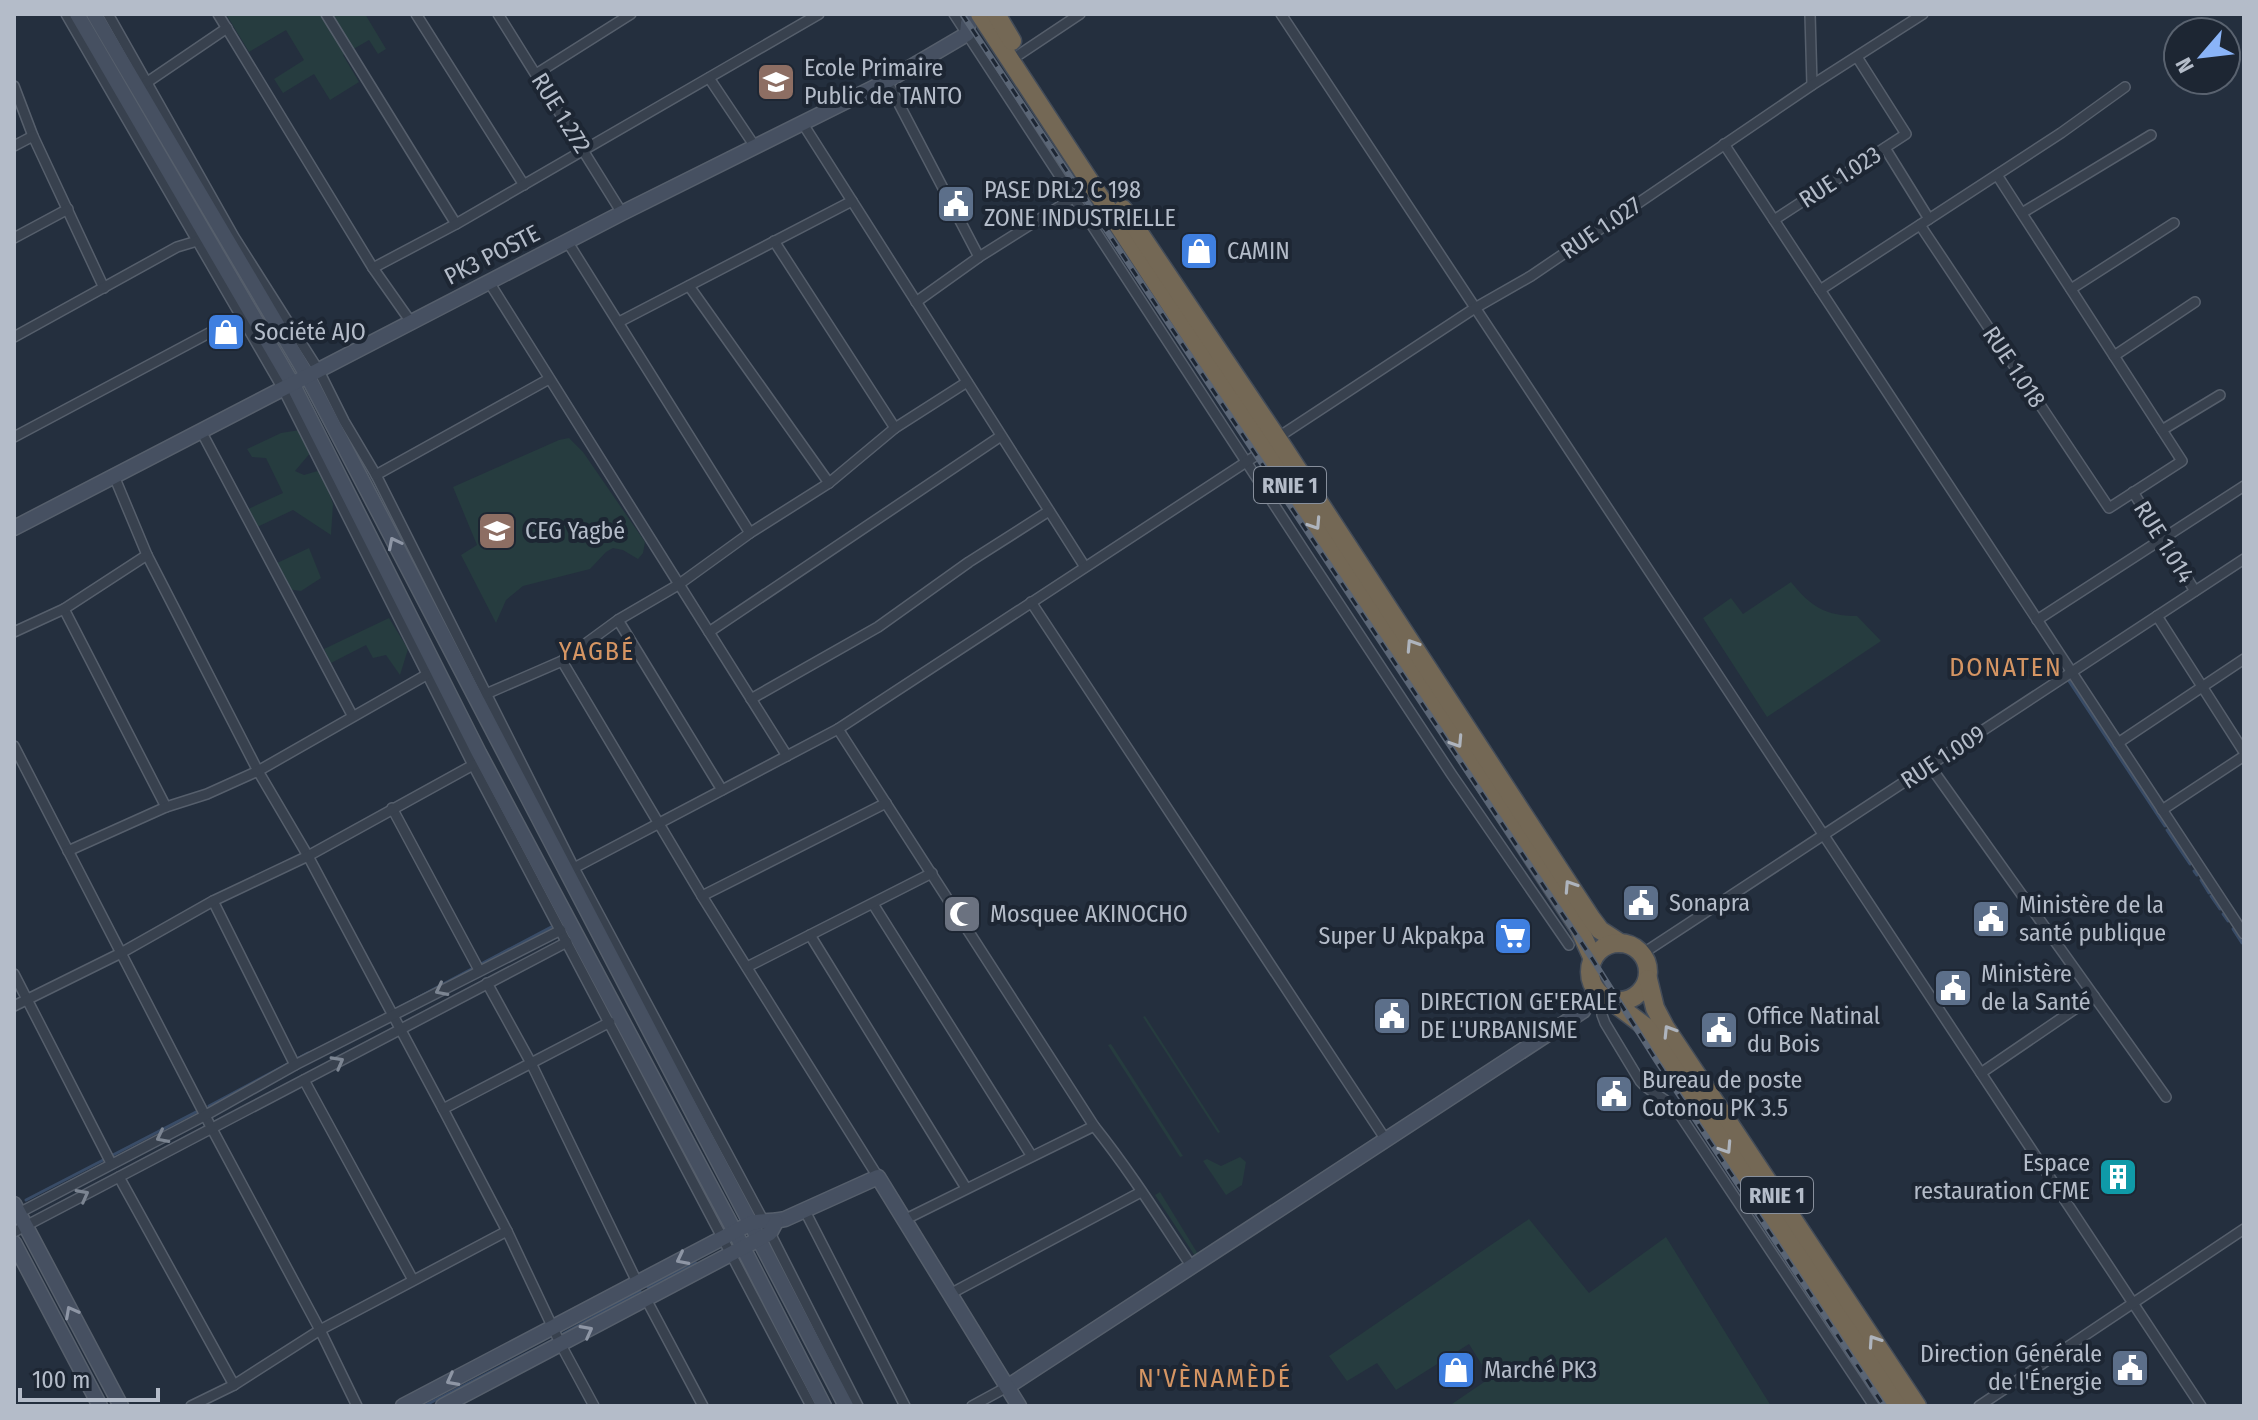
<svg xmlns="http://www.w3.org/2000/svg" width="2258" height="1420" font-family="'Fira Sans Condensed',sans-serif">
  <rect width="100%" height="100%" fill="#242f3e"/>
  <g fill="#263c3f">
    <polygon points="226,14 365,14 386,49 378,54 369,40 343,55 359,82 330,100 314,74 283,93 274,79 304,60 286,30 249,52"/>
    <polygon points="300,430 311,452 295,471 304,475 321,470 333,504 331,535 293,510 255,528 246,510 283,493 266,458 252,457 247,449 281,433"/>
    <polygon points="569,438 583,452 645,542 643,553 638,559 623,550 613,548 606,552 590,569 523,586 506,600 496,623 461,555 477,545 453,487 559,440"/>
    <polygon points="309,548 321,578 301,591 287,589 275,564"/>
    <path d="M1791 582C1810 606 1825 616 1857 616L1881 641 1767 717 1703 618 1731 598 1743 614Z"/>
    <polygon points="389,618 408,649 400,675 386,655 373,658 366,645 331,663 324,649"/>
    <polygon points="1145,1016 1220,1132 1218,1133 1143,1017"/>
    <polygon points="1111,1044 1183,1156 1180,1157 1108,1045"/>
    <polygon points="1240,1157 1246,1162 1242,1185 1226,1195 1203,1161 1207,1159 1221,1166"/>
    <polygon points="1160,1192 1198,1254 1195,1256 1155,1195"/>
    <polygon points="1529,1219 1589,1293 1666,1237 1771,1406 1449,1406 1490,1378 1469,1344 1396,1390 1377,1363 1347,1381 1329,1356"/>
  </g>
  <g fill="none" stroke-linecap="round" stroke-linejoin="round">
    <g stroke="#394c67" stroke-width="3">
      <polyline points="2069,681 2165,826"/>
      <polyline points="2167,830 2190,864"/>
      <polyline points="2194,871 2197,875"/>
      <polyline points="2201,880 2209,893"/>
      <polyline points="2211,896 2220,909"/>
      <polyline points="2223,914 2228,921"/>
      <polyline points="2233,929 2242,943"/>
      <polyline points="400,1007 555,925"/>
      <polyline points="209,1106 308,1053"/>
      <polyline points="26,1200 196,1112"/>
      <polyline points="648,1287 696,1263"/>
      <polyline points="563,1334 640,1291"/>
      <polyline points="424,1406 551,1341"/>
    </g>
    <g stroke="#565f6c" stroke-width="12">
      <g id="street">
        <polyline points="66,14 283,389 473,765 811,1406"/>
        <polyline points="108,14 234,237 319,371 344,421 376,475 574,868 770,1233 858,1406"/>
        <polyline points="218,14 373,268 411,322"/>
        <polyline points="326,14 456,224"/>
        <polyline points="416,14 524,185"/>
        <polyline points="498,14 622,213"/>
        <polyline points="954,14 1307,555 1452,775 1569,945"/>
        <polyline points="1281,14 2201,1406"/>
        <polyline points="1810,14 1812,85"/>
        <polyline points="1020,54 1080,14"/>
        <polyline points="536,74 631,14"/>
        <polyline points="709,78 756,148"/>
        <polyline points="887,81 979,257"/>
        <polyline points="146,83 227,28"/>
        <polyline points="14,86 33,136 104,288"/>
        <polyline points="803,124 1085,567"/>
        <polyline points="1724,144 2244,934"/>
        <polyline points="14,146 33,136"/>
        <polyline points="1885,148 1929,219"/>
        <polyline points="2022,213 2151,135"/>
        <polyline points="1774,220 1906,134 1857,57"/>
        <polyline points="1920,225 2109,508 2182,461 1997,175"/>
        <polyline points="14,238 68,209"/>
        <polyline points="567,241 750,533"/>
        <polyline points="774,241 895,428"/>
        <polyline points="373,268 456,224 819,14"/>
        <polyline points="489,282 787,756"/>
        <polyline points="689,286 829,483"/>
        <polyline points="2071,289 2174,223"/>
        <polyline points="1820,290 2061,133 2125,87"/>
        <polyline points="916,302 979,257 1073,198"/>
        <polyline points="619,322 852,201"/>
        <polyline points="14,337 177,247 197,241"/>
        <polyline points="2114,356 2195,302"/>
        <polyline points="2162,430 2220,395"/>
        <polyline points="201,431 352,715"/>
        <polyline points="14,437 241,316"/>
        <polyline points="1277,438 1475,308 1531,276 1812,85 1923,14"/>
        <polyline points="376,475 549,379"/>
        <polyline points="114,476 147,555 258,771 308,856 443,1109 507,1231 561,1345 594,1406"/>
        <polyline points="2133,492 2195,591"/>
        <polyline points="1031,602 1386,1140"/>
        <polyline points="64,609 166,807"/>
        <polyline points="2157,616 2244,752"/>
        <polyline points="618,620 722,790"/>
        <polyline points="2037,620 2244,486"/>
        <polyline points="14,632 64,609 147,555"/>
        <polyline points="709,632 1001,436"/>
        <polyline points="562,661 702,896 878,1177"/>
        <polyline points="486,694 562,661 618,620 678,585 750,533 829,483 895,428 967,382"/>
        <polyline points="751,699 878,627 969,562 1049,511"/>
        <path d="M838 729 1094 1126C1130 1171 1160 1219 1192 1267"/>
        <polyline points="2118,743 2244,659"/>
        <polyline points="14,746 211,1127 320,1330 357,1406"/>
        <polyline points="1930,766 2166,1097"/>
        <polyline points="392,808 479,970"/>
        <polyline points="2162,810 2244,756"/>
        <polyline points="68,851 166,807 207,794 258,771 428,674"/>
        <polyline points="574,868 838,729 1266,449"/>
        <polyline points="702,896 886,803"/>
        <polyline points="213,901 295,1065"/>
        <polyline points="873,904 1031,1155"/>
        <polyline points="810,935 966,1188"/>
        <polyline points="1642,954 2244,559"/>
        <polyline points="747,967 932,873"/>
        <polyline points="14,974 111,1163"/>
        <polyline points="487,983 531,1063 637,1282"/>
        <path d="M1604 998 1602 1015 1605 1023 1640 1081C1651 1094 1668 1098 1678 1112L1874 1406"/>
        <polyline points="14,1006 121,953 213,901 308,856 473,765"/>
        <polyline points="1981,1073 2094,996"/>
        <polyline points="304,1080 413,1280"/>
        <polyline points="443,1109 610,1022"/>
        <polyline points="119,1177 234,1385"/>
        <polyline points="805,1211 905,1406"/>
        <polyline points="15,1215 206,1115 295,1065 561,930"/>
        <polyline points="906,1219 1094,1126"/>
        <polyline points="14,1232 567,942"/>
        <polyline points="950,1294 1141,1192"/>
        <polyline points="646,1299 703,1406"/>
        <polyline points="191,1406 234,1385 320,1330 507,1231"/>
        <polyline points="972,1406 1007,1387"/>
        <polyline points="1979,1406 2244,1229"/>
      </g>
    </g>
    <g stroke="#565f6c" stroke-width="17">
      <g id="secondary">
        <polyline points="77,14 293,385 479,753 735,1232 824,1406"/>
        <polyline points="94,14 308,377 846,1406"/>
        <polyline points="14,528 622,213 887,81 967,34 968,23 980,14"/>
        <polyline points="14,1204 121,1406"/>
        <polyline points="14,1243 100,1406"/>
        <polyline points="1007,1387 1583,1011 1595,989"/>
        <path d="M403 1406 751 1223C763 1220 774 1222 785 1219L878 1177 1019 1406"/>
        <polyline points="443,1406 759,1239 770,1233 776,1222"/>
      </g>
    </g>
    <g stroke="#434c59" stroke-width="21">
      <g id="highway">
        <polyline points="980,14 1579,928 1593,959"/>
        <polyline points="996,14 1012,41"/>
        <polyline points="1123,209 1277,438 1591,918 1600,930 1620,943"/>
        <circle cx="1619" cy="972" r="29"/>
        <polyline points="1648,979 1655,1008 1665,1027 1917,1406"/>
        <polyline points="1610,1000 1646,1027 1897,1406"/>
      </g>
    </g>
    <use href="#street" stroke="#38414e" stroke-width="9"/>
    <use href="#secondary" stroke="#465061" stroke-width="14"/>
    <use href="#highway" stroke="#746855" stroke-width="18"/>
    <g stroke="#5a6575" stroke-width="6">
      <polyline id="rail" points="962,14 1593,960 1656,1060 1884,1406"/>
    </g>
    <use href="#rail" stroke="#1d2633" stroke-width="3" stroke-dasharray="9" stroke-linecap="butt"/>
  </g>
  <defs><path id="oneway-chevron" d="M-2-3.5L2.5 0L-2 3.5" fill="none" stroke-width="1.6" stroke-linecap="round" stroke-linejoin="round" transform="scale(2)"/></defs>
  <g stroke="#aeb4bd">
    <use href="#oneway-chevron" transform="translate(1315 524) rotate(57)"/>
    <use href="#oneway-chevron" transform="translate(1412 645) rotate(-123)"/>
    <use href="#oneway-chevron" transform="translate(1457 742) rotate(57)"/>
    <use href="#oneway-chevron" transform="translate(1570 886) rotate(-123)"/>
    <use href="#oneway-chevron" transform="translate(1669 1031) rotate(-122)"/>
    <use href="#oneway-chevron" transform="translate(1726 1148) rotate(57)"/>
    <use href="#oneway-chevron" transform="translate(1874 1341) rotate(-124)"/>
  </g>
  <g stroke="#8e96a5">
    <use href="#oneway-chevron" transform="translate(394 543) rotate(-117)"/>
    <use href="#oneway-chevron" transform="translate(682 1259) rotate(153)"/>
    <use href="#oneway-chevron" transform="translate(71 1312) rotate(-118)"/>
    <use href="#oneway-chevron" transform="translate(587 1331) rotate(-28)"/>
    <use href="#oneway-chevron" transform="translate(452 1380) rotate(152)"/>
  </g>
  <g stroke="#7c8592">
    <use href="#oneway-chevron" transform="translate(441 990) rotate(153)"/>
    <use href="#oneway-chevron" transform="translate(338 1062) rotate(-29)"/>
    <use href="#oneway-chevron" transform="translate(162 1137) rotate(153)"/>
    <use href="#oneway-chevron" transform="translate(83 1195) rotate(-28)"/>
  </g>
  <defs>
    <g id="school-square" transform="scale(2)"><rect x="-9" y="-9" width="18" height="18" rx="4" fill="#8d6e63" stroke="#1d2633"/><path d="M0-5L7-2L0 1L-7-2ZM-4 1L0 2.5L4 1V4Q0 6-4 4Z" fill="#fff"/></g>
    <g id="civic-square" transform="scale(2)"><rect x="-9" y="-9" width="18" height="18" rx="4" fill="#5c6f8a" stroke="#1d2633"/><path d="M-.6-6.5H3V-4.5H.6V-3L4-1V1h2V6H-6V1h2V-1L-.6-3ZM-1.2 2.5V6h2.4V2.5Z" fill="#fff"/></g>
    <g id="shop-square" transform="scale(2)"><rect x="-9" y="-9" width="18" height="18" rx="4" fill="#3f7fe0" stroke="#1d2633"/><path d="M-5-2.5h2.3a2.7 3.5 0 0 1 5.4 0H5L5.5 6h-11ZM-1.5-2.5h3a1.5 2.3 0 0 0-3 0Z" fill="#fff"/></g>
    <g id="university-square" transform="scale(2)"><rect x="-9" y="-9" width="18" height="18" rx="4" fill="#8d6e63" stroke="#1d2633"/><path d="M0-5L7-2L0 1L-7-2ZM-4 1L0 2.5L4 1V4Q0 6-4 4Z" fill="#fff"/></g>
    <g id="mosque-square" transform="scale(2)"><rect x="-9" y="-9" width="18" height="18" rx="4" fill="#6b7280" stroke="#1d2633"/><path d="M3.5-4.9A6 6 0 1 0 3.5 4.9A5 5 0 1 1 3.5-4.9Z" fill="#fff"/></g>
    <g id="supermarket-square" transform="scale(2)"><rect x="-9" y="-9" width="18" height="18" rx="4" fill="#3f7fe0" stroke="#1d2633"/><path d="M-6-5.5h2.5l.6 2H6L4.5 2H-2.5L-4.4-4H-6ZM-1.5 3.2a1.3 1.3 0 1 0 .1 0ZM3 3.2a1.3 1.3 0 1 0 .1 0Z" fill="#fff"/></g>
    <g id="building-square" transform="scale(2)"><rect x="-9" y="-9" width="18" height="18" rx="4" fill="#0f9aa8" stroke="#1d2633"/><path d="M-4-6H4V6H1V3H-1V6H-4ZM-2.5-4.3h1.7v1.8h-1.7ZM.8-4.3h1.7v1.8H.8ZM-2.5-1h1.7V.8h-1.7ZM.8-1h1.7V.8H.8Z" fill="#fff"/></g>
  </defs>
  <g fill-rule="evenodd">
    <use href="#school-square" x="776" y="82"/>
    <use href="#civic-square" x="956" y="204"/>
    <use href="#shop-square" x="1199" y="251"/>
    <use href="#shop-square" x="226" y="332"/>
    <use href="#university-square" x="497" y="531"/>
    <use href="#civic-square" x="1641" y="903"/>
    <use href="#mosque-square" x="962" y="914"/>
    <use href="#civic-square" x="1991" y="919"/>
    <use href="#supermarket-square" x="1513" y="936"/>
    <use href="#civic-square" x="1953" y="988"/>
    <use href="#civic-square" x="1392" y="1016"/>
    <use href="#civic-square" x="1719" y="1030"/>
    <use href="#civic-square" x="1614" y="1094"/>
    <use href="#building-square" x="2118" y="1177"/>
    <use href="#civic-square" x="2130" y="1368"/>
    <use href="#shop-square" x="1456" y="1370"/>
  </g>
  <g text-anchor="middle" stroke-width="8" stroke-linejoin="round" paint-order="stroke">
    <g fill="#1d2633" stroke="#878f9c" stroke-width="2">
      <rect x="1254" y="467" width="72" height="36" rx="6"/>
      <rect x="1741" y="1177" width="72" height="36" rx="6"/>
    </g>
    <g font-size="22" font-weight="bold" fill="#b4bcc9">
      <text x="1290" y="493">RNIE 1</text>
      <text x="1777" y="1203">RNIE 1</text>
    </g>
    <g font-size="24" fill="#b4bcc9" stroke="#1d2633" text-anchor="start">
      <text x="804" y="76">Ecole Primaire<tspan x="804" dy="28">Public de TANTO</tspan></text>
      <text x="984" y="198">PASE DRL2 C 198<tspan x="984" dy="28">ZONE INDUSTRIELLE</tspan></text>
      <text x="1227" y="259">CAMIN</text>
      <text x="254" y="340">Société AJO</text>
      <text x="525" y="539">CEG Yagbé</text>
      <text x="1669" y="911">Sonapra</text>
      <text x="2019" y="913">Ministère de la<tspan x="2019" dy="28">santé publique</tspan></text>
      <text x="990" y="922">Mosquee AKINOCHO</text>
      <text x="1485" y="944" text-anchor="end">Super U Akpakpa</text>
      <text x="1981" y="982">Ministère<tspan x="1981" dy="28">de la Santé</tspan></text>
      <text x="1420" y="1010">DIRECTION GE'ERALE<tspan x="1420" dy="28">DE L'URBANISME</tspan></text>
      <text x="1747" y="1024">Office Natinal<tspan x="1747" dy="28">du Bois</tspan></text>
      <text x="1642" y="1088">Bureau de poste<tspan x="1642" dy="28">Cotonou PK 3.5</tspan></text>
      <text x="2090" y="1171" text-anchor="end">Espace<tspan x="2090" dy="28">restauration CFME</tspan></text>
      <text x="2102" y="1362" text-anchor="end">Direction Générale<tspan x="2102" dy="28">de l'Énergie</tspan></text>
      <text x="1484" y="1378">Marché PK3</text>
    </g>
    <g font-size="24" fill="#b4bcc9" stroke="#1d2633">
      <text transform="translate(561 113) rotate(58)" y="8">RUE 1.272</text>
      <text transform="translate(1840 177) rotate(-33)" y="8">RUE 1.023</text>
      <text transform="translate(1601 228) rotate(-34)" y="8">RUE 1.027</text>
      <text transform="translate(492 255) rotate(-27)" y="8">PK3 POSTE</text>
      <text transform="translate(2014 367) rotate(56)" y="8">RUE 1.018</text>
      <text transform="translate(2164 542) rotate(58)" y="8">RUE 1.014</text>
      <text transform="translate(1943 757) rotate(-33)" y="8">RUE 1.009</text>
    </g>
    <g font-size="26" letter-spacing="2" fill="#d59563" stroke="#1d2633">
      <text x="597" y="660">YAGBÉ</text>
      <text x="2006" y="676">DONATEN</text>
      <text x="1215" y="1387">N'VÈNAMÈDÉ</text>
    </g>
  </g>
  <rect width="2258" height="1420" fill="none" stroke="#b4bcc9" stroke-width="32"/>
  <g transform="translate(2202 56) rotate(242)"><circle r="38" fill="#1d2633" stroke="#59626f" stroke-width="2"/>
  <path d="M0-6L14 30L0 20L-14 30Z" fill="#8ab4f8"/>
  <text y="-12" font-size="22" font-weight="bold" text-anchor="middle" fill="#b4bcc9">N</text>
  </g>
  <path d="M20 1388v12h138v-12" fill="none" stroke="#b4bcc9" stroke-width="4"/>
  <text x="32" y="1388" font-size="24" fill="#b4bcc9" stroke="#1d2633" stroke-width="6" paint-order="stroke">100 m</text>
</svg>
